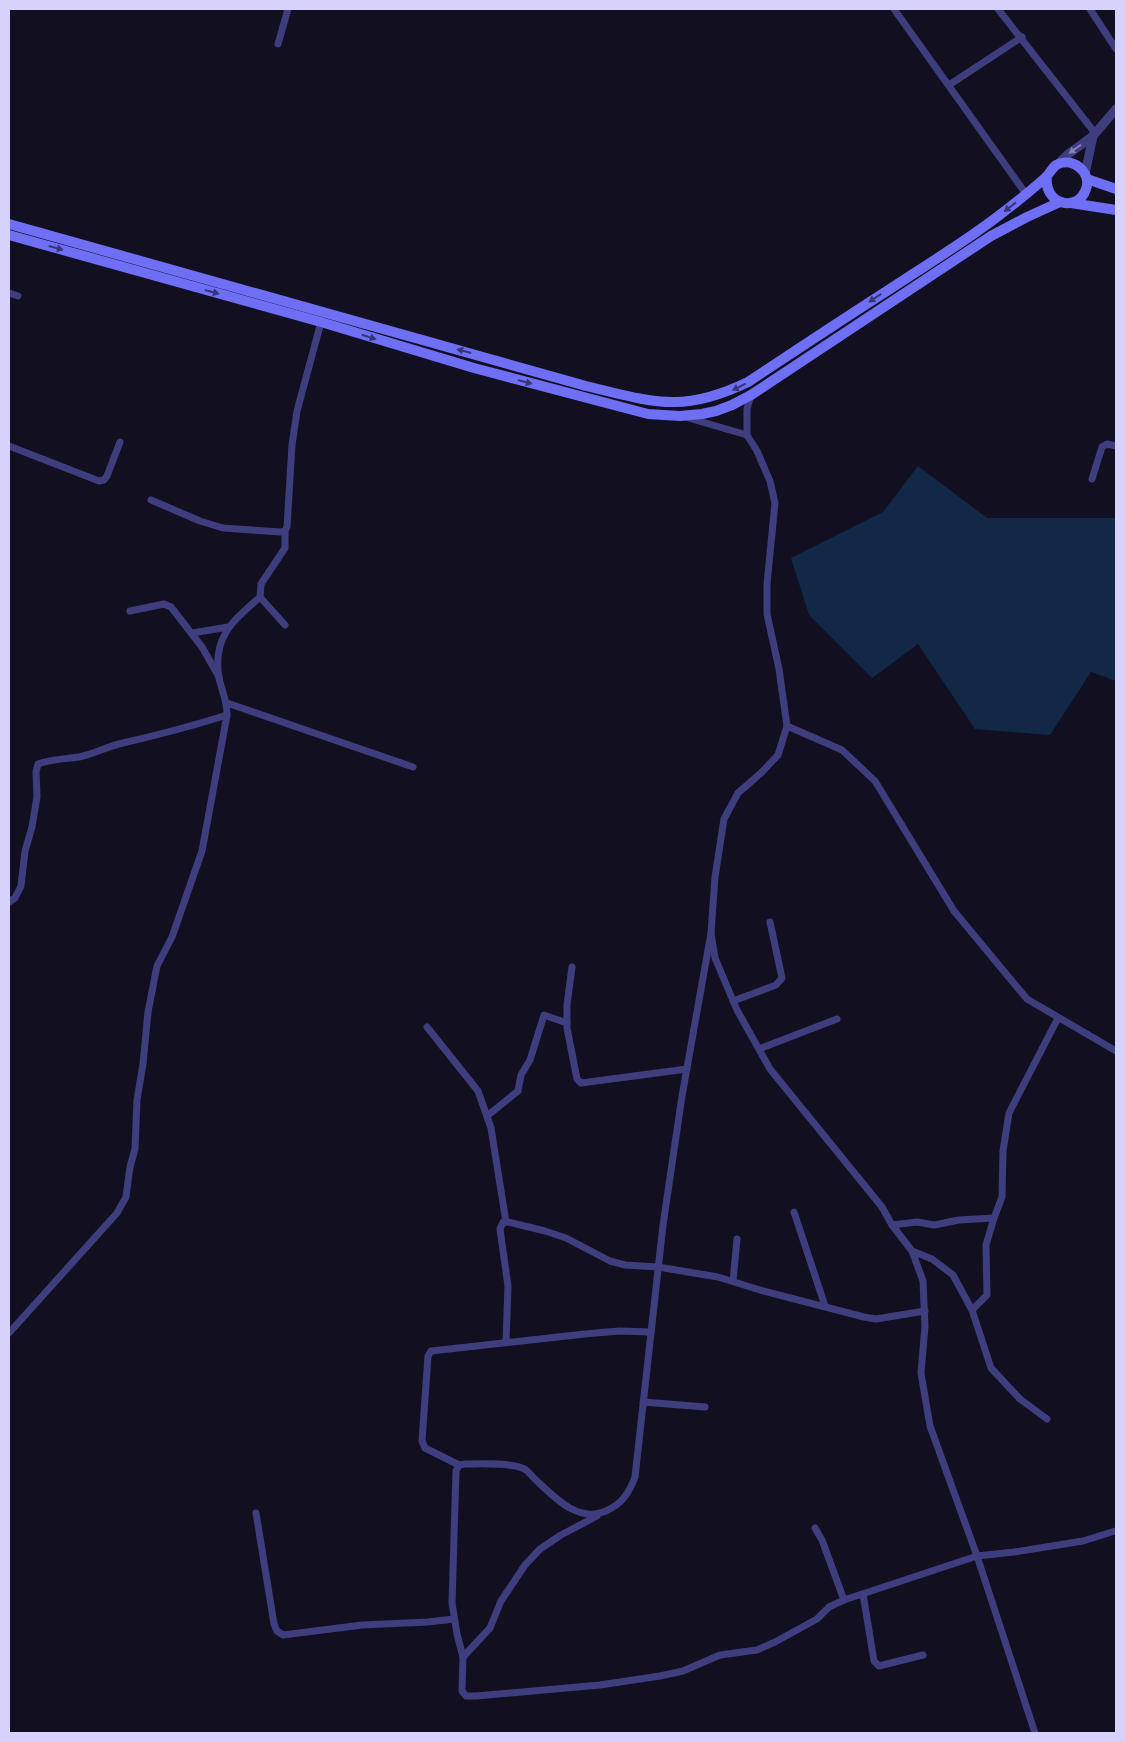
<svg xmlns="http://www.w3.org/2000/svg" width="1125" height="1742" font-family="Manrope,sans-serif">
  <rect width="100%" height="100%" fill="#120f21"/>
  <polygon fill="#122847" points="918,466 987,518 1116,518 1116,681 1091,672 1050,735 975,729 918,644 872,678 809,615 791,558 883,512"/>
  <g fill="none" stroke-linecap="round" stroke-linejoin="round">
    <g stroke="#3e3d7d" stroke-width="7">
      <polyline points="894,9 1026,194"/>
      <polyline points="998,9 1095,133"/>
      <polyline points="1090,9 1116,49"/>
      <polyline points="278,44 288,9"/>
      <polyline points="949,85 1022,37"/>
      <polyline points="9,293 18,296"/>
      <polyline points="751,395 747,409 747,435 757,451 770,481 775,503 767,584 767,614 779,669 787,726 778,755 761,773 738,793 724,819 715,877 711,933 715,958 737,1010 770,1069 882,1207 892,1225 912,1251 923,1281 925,1326 921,1373 930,1426 977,1556 1035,1733"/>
      <polyline points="685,417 747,435"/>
      <polyline points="9,446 99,481 104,480 107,476 120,442"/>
      <polyline points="1092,479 1102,447 1107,444 1116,446"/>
      <polyline points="151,500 200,521 223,528 281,532 285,531 287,527 292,445 297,411 321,322"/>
      <polyline points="260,597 285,625"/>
      <polyline points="130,611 164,604 171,607 202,647 219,677"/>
      <polyline points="192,633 228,627"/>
      <polyline points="227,703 413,767"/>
      <polyline points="787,726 842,750 875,781 954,911 1027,999 1116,1051"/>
      <path d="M9 902 15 898 21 886 25 851 32 827 37 797 36 772 38 764C51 759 65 759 79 757 94 754 108 746 123 743 158 735 192 726 227 715"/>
      <path d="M711 933 682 1096 663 1225 635 1477C629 1493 622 1504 606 1511 579 1523 556 1499 537 1481 533 1478 530 1473 526 1470 514 1462 480 1464 465 1464L459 1465 456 1471 452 1603 457 1634 463 1657 462 1691 466 1696H476L600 1685 660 1676 683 1671 720 1655 757 1650 775 1642 817 1619 829 1607 844 1600 977 1556 1014 1552 1083 1541 1115 1531"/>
      <polyline points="572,967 567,1005 567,1028 577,1079 581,1083 687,1069"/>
      <polyline points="733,1001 776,985 782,978 770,922"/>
      <polyline points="427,1027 478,1091 491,1128 506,1222"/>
      <polyline points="759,1049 837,1019"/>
      <polyline points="487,1116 518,1091 521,1075 530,1060 544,1015 567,1023"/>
      <polyline points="794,1212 825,1306"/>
      <polyline points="892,1225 917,1222 934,1225 959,1220 994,1218 1002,1197 1003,1151 1009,1113 1058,1018"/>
      <polyline points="912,1251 932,1259 953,1275 972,1310 991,1368 1020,1399 1047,1419"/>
      <polyline points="733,1281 737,1239"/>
      <polyline points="972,1310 987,1295 986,1245 994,1218"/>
      <path d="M9 1333 117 1213 126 1197 130 1167 135 1149 137 1100 143 1064 148 1012 157 966 172 937 202 851 227 715C227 700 222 692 219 678 212 637 233 621 260 597L261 584 285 548V531"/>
      <polyline points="506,1342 508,1286 500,1229 503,1222 508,1222 545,1231 566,1238 610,1261 625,1265 658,1267 718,1277 760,1290 864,1317 876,1319 925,1311"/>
      <polyline points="643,1402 705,1407"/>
      <polyline points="459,1465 425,1448 422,1441 428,1356 431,1351 585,1334 619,1331 651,1332"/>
      <polyline points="256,1513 274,1624 277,1631 283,1635 362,1625 428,1622 454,1619"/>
      <polyline points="815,1528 822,1540 844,1600"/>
      <polyline points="863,1594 874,1661 879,1666 923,1655"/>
      <polyline points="463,1657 490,1628 501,1601 525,1565 540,1549 561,1535 597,1516"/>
    </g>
    <g stroke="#3e3d7d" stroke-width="9">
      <polyline points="1058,164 1067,155 1093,136 1116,109"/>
      <polyline points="1085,174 1093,136"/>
    </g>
    <g stroke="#6f6ff6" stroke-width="10">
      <polyline points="1087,179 1116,189"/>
      <polyline points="1071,203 1116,210"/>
      <path d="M9 224 586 386C653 402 682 414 748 382 795 351 843 319 890 289 926 265 963 243 997 217 1013 205 1029 192 1044 179 1049 175 1051 169 1056 165 1072 156 1092 172 1086 189 1078 213 1043 205 1047 176"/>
      <polyline points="9,235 321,322 474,368 648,414 680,416 702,414 716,411 732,405 751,395 991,236 1027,217 1060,202"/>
    </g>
  </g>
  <defs><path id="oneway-solid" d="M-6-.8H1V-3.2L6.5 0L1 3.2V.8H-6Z" transform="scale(1.25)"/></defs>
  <use fill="#8280b6" href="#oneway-solid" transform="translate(1075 149) rotate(144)"/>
  <g fill="#373576">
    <use href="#oneway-solid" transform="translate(1010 207) rotate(142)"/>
    <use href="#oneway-solid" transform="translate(56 248) rotate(15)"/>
    <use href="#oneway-solid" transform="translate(212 292) rotate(15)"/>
    <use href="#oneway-solid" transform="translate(875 298) rotate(147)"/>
    <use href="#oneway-solid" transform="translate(369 337) rotate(17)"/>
    <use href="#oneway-solid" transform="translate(464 351) rotate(-165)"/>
    <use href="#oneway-solid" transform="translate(525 382) rotate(15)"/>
    <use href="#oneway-solid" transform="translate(739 387) rotate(154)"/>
  </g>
  <rect width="1125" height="1742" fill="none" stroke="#d6d2fc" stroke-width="20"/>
</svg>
